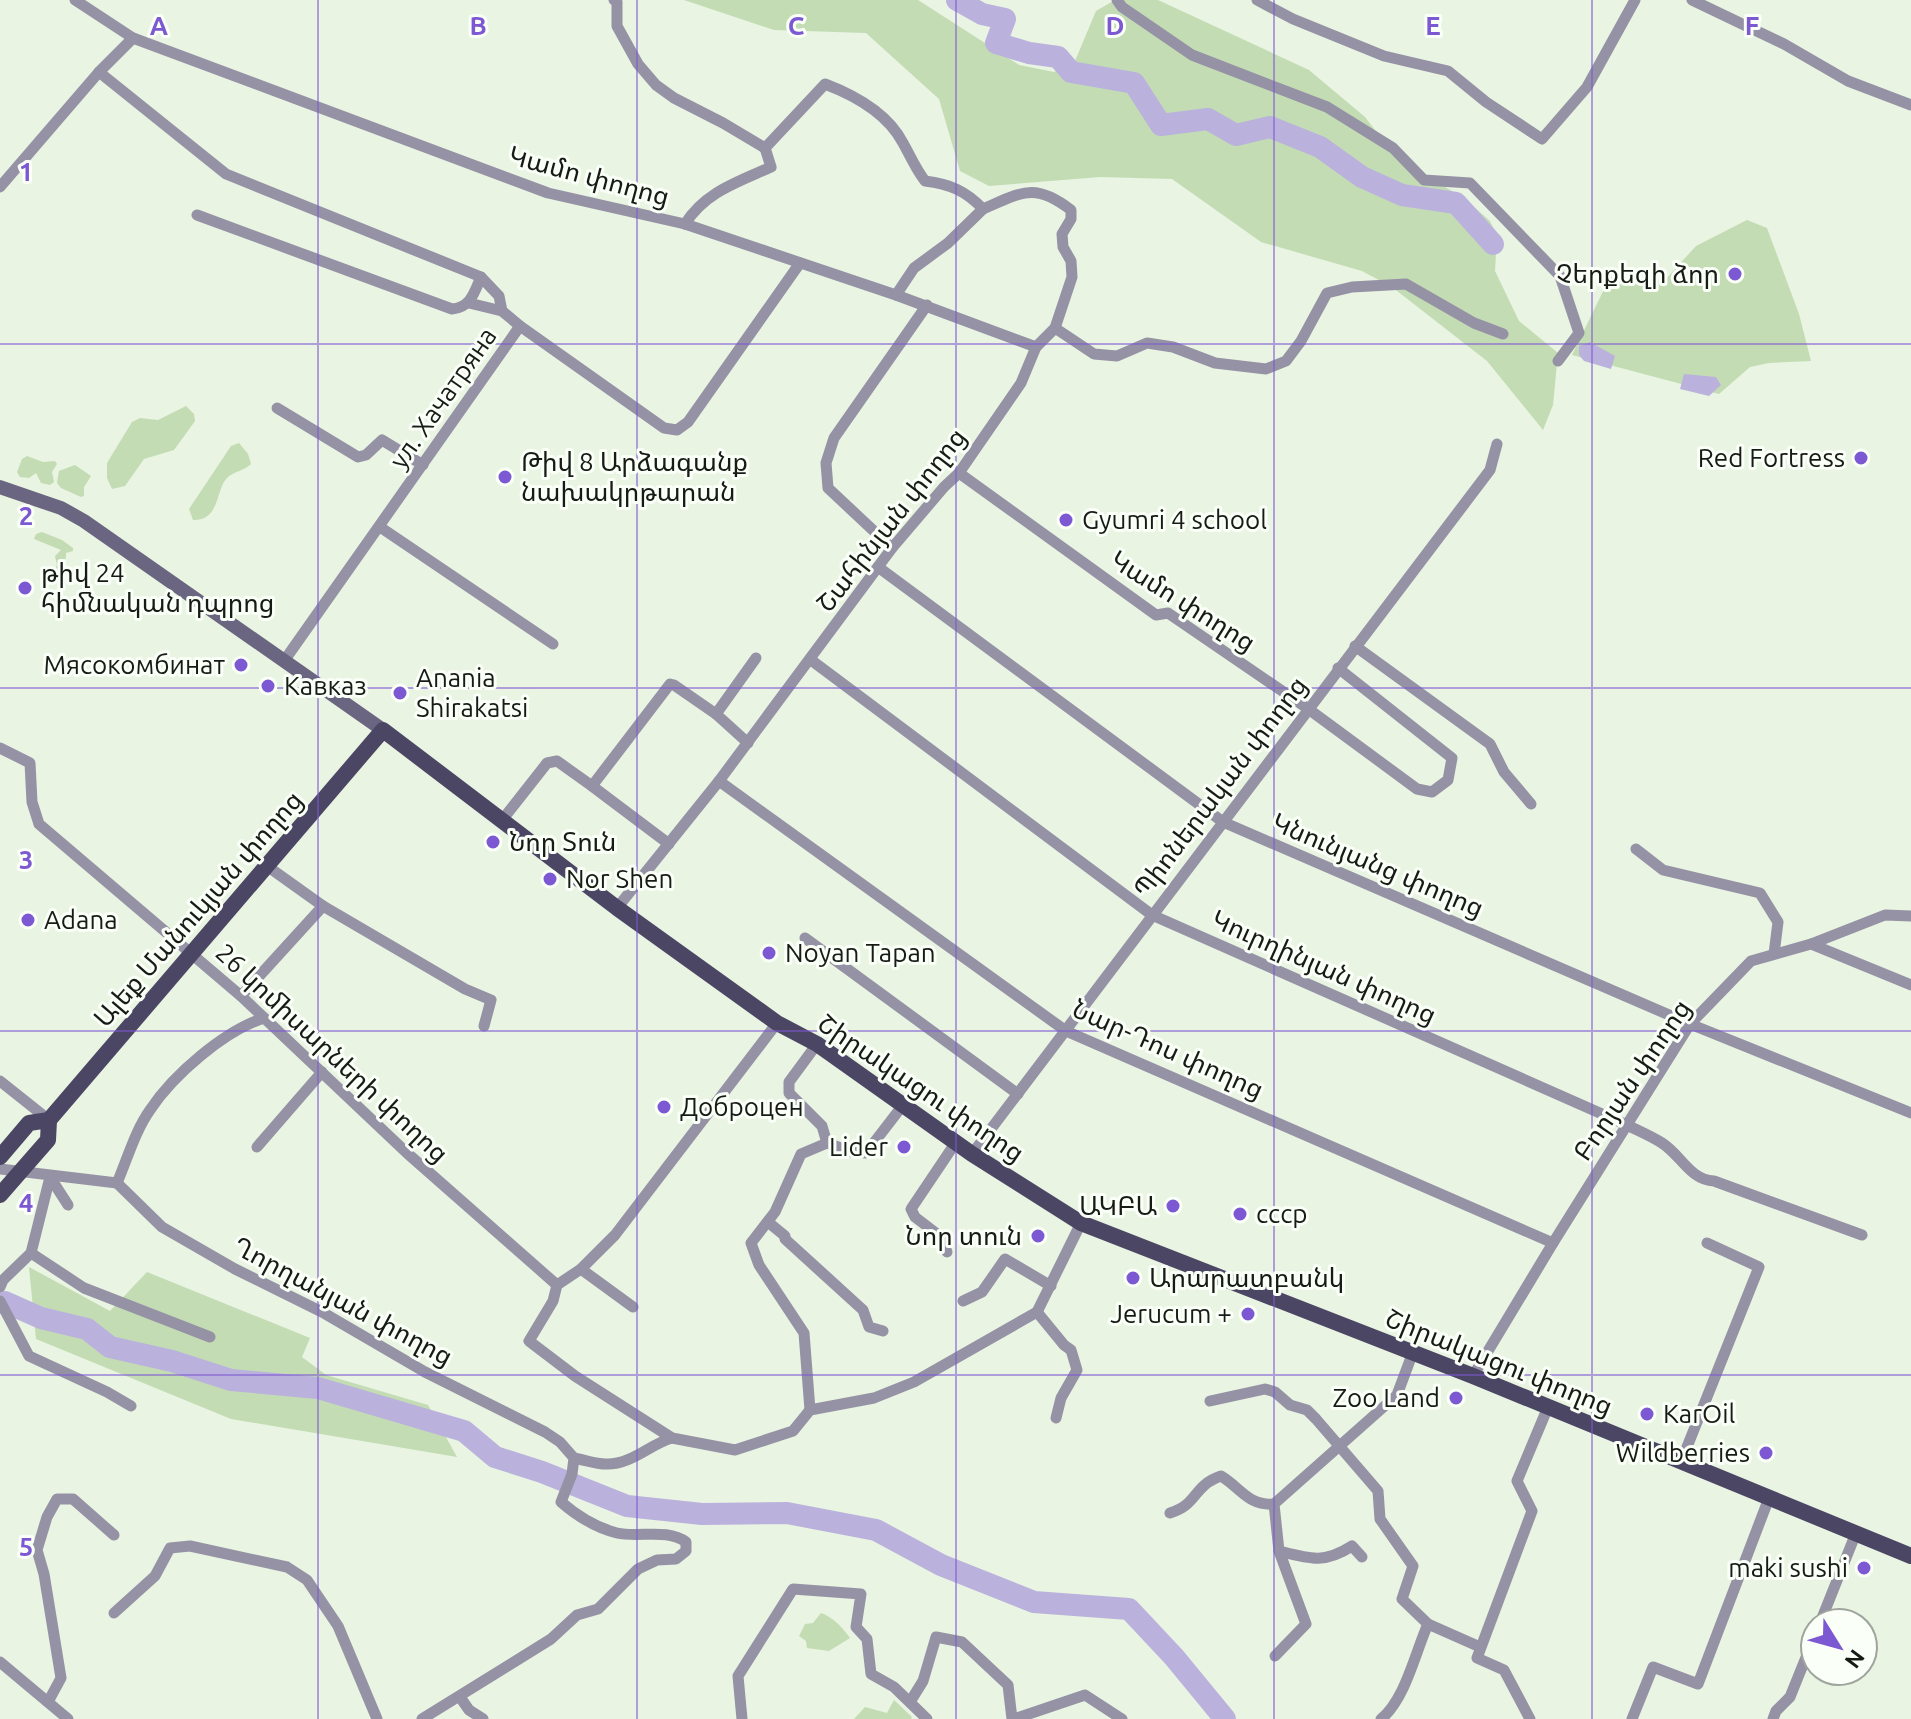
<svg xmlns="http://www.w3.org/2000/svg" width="1911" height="1719" font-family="Ubuntu,'Noto Sans Armenian',sans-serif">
  <rect width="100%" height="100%" fill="#e9f4e2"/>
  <g fill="#c3dcb4">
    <polygon points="684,0 918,0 1019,65 1054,72 1075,61 1096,11 1115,0 1158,0 1309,70 1365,117 1397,159 1464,198 1490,221 1497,236 1495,271 1519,321 1558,353 1553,405 1543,430 1487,361 1392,287 1362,271 1261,242 1172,179 1100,177 989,186 960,171 939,99 866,33 774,30"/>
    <polygon points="1747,220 1767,228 1799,314 1811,361 1769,363 1750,367 1719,394 1572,355 1610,277 1665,280 1696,246"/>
    <polygon points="186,406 194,414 195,421 174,450 144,459 125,486 112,489 107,478 107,463 132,422 140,418 158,420"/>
    <path d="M239 443 248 454 251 464C244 471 235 471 228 477 215 488 221 521 193 520L189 509 231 446Z"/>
    <polygon points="27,456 43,462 55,461 57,464 52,472 54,482 50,485 41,483 36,473 29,478 20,477 17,472 22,459"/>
    <polygon points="75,465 91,476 84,487 84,496 81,497 61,488 57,483 59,471"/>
    <polygon points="42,532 62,540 73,548 73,551 66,553 66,558 62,562 62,573 57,583 51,579 57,565 55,556 61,550 34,539 36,534"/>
    <polygon points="29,1267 110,1311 147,1272 310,1338 302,1357 326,1375 428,1405 457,1457 231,1419 36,1339"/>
    <path d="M821 1613C833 1617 843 1628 850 1638L829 1651 807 1648 806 1641 799 1636 805 1624 813 1623Z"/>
    <polygon points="894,1700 912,1717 911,1719 854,1719 865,1707 887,1713"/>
  </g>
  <g fill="#bab2dd">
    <polygon points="1590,342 1615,356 1611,369 1584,361 1579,355 1579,346"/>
    <polygon points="1684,374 1716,377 1721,385 1709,396 1680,389"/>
  </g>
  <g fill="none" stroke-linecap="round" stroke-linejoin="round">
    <g stroke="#bab2dd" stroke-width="22">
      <polyline points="957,0 982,14 1005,19 996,43 1029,53 1058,57 1071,72 1134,83 1161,125 1208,119 1236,135 1270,127 1320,147 1362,177 1402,195 1456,203 1493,244"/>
      <polyline points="0,1303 5,1302 41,1318 87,1329 110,1347 172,1361 231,1380 318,1388 464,1431 495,1457 542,1472 627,1506 702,1514 787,1513 876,1530 941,1565 1034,1602 1129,1609 1174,1657 1225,1719"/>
    </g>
    <g stroke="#9592a5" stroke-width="11">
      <polyline points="75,0 133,38 548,193 685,224 896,295 1036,347"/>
      <polyline points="614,0 617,2 617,26 638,64 656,85 674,98 723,123 765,148"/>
      <polyline points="1117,0 1122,7 1192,55 1327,107 1393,148 1424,180 1470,183 1560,276 1579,333 1558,361"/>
      <polyline points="1257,0 1293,19 1384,56 1448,71 1486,102 1542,139 1587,87 1635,0"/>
      <polyline points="1692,0 1784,44 1848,81 1911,105"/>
      <polyline points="99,72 226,174 481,277 499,296 502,311"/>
      <path d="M765 148 825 84C854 95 888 114 903 143 911 157 915 168 925 181 950 184 966 191 983 209L948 243 914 268 896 295"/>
      <polyline points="0,187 99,72 133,38"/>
      <path d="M197 215 452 309C471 307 474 293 481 277"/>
      <path d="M685 224C705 192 738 182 771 167L765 148"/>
      <polyline points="469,303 502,311 520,326"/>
      <polyline points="1055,328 1094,354 1117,356 1147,343 1173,347 1215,363 1266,369 1286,361 1301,341 1327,293 1352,287 1406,284 1474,323 1503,334"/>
      <polyline points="277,408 358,457 366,455 382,440 423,465"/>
      <polyline points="959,473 1156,615 1168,613 1307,708 1417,789 1432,792 1448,780 1452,758 1338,668"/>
      <polyline points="380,527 553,644"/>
      <polyline points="892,548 828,488 826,463 834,438 927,305"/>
      <polyline points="878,567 1223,822 1690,1024 1911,1113"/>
      <polyline points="1355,646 1490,744 1504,772 1531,804"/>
      <path d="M811 660 1152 915 1627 1125C1639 1131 1651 1136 1662 1143 1681 1155 1690 1180 1714 1181L1862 1235"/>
      <polyline points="284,661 520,326 664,428 677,430 688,422 800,263"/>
      <polyline points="748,743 716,714 756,658"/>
      <polyline points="0,748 30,763 32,802 39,824 241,996 407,1153 557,1285"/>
      <polyline points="719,781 1066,1031 1553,1243"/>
      <polyline points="592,786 669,844"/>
      <polyline points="503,819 547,763 557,761 592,786 670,684 674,685 716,714"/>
      <polyline points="1636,849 1663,870 1760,893 1778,922 1774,954"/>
      <polyline points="267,866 323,906 465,989 491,1000 484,1026"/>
      <path d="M617 908 719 781 892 548 944 487 959 473 1021 383 1036 347 1055 328 1072 277 1071 261 1063 247 1062 234 1071 219V210C1035 182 1022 192 983 209"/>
      <polyline points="805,938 1018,1094"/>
      <polyline points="1811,944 1911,985"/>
      <polyline points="241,996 323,906"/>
      <polyline points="777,1023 615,1235 581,1269 557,1285 553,1301 529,1341 575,1376 672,1438 735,1450 793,1431 810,1410 874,1398 914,1382 1037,1312 1081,1223"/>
      <polyline points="817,1044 789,1082 789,1093 822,1126 827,1143"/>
      <polyline points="0,1081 49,1120"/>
      <polyline points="257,1147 322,1072"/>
      <polyline points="972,1154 1490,470 1497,444"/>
      <path d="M0 1169 117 1183C127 1160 135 1131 150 1110 173 1075 224 1031 264 1018"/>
      <path d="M117 1183 162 1227 235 1269 322 1312 425 1372 545 1432 560 1442 574 1458 572 1474 561 1502C576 1515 597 1528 617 1533 639 1538 667 1528 686 1542V1551L676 1559 657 1560 638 1569 598 1609 577 1615 551 1639 422 1719"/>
      <polyline points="68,1205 50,1177 31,1253 84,1288 210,1337"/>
      <polyline points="768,1222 785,1236 785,1239 863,1310 869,1327 883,1331"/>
      <polyline points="947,1252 941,1237 915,1217 911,1209 956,1142"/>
      <polyline points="581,1269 633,1307"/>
      <polyline points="0,1287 3,1280 31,1253"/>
      <polyline points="0,1301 29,1356 107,1392 131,1406"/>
      <polyline points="963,1301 982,1292 1005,1259 1051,1286"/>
      <polyline points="1037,1312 1064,1345 1071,1350 1077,1370 1061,1398 1056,1418"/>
      <polyline points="1473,1376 1553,1243 1690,1024 1751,961 1811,944 1885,915 1911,916"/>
      <polyline points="1210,1401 1265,1389 1275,1392 1290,1405 1307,1410 1316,1419 1378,1491 1380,1519 1413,1566 1402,1599 1428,1624"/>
      <polyline points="810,1410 804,1333 759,1265 751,1243 775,1212 801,1154 827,1143 852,1152 866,1153 903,1105"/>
      <path d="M574 1458C585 1460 596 1464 606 1464 631 1465 650 1444 672 1438"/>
      <polyline points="1681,1462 1759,1267 1707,1243"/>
      <path d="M1170 1513C1199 1504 1192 1486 1221 1476 1241 1488 1248 1506 1274 1504"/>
      <path d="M1279 1551C1310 1559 1324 1564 1352 1546L1362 1557"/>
      <polyline points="114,1613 155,1576 170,1548 190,1546 287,1567 307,1580 338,1626 377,1719"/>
      <polyline points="1820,1623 1856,1533"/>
      <polyline points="1275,1656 1306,1624 1279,1551 1274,1504 1397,1395 1413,1352"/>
      <polyline points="0,1662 68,1719"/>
      <polyline points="460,1697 469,1710 483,1719"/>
      <polyline points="48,1702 61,1678 44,1574 37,1550 47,1517 57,1499 73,1499 114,1535"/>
      <polyline points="910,1702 923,1681 936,1637 962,1642 1008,1685 1012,1719"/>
      <polyline points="742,1719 738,1676 793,1589 861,1594 856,1627 867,1639 871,1674 894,1687 927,1719"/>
      <polyline points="1014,1719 1085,1695 1122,1719"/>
      <path d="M1381 1719C1405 1700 1415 1653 1428 1624L1480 1647"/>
      <polyline points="1530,1719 1504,1670 1477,1658 1532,1511 1517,1481 1548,1407"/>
      <polyline points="1632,1719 1653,1667 1698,1684 1769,1498"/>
      <polyline points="1773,1719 1776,1711 1790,1697 1815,1635"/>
    </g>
    <polyline stroke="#6a6580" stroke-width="14" points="0,487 61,508 84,521 383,730"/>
    <polyline stroke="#4c4665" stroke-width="16" points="0,1157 29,1123 49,1120 383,730 617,908 777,1023 817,1044 972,1154 1081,1223 1473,1376 1911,1556"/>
    <polyline stroke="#4c4665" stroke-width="16" points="0,1195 48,1140 49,1120"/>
  </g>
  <path fill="none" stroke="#7c58d2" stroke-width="2" stroke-opacity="0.55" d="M318 0V1719M637 0V1719M956 0V1719M1274 0V1719M1592 0V1719M0 344H1911M0 688H1911M0 1031H1911M0 1375H1911"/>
  <g fill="#7c58d2" stroke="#fafff8" stroke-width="3">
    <circle cx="1735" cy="274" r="8"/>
    <circle cx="1861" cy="458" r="8"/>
    <circle cx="505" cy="477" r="8"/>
    <circle cx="1066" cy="520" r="8"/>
    <circle cx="25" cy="588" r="8"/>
    <circle cx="241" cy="665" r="8"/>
    <circle cx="268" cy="686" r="8"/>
    <circle cx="400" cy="693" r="8"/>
    <circle cx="493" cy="842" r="8"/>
    <circle cx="550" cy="879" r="8"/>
    <circle cx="28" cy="920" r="8"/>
    <circle cx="769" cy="953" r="8"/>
    <circle cx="664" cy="1107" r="8"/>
    <circle cx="904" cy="1147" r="8"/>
    <circle cx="1173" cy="1206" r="8"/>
    <circle cx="1240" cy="1214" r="8"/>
    <circle cx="1038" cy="1236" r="8"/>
    <circle cx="1133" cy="1278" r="8"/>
    <circle cx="1248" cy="1314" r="8"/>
    <circle cx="1456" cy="1398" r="8"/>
    <circle cx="1647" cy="1414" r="8"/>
    <circle cx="1766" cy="1453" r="8"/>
    <circle cx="1864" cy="1568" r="8"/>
  </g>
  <g text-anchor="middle" stroke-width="6" stroke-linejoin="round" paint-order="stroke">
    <g font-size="26" fill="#171b15" stroke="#fafff8">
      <text transform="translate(589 176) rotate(15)" y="9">Կամո փողոց</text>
      <text transform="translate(443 398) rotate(-55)" y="9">ул. Хачатряна</text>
      <text transform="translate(891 520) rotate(-52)" y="9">Շահինյան փողոց</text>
      <text transform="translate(1183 601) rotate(32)" y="9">Կամո փողոց</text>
      <text transform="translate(1220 787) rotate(-53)" y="9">Պիոներական փողոց</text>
      <text transform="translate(1378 865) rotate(23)" y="9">Կնունյանց փողոց</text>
      <text transform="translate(198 909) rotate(-49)" y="9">Ալեք Մանուկյան փողոց</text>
      <text transform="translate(1324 967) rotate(24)" y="9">Կուրղինյան փողոց</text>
      <text transform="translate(1168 1049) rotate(24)" y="9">Նար-Դոս փողոց</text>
      <text transform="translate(332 1053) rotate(43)" y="9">26 կոմիսարների փողոց</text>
      <text transform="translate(1632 1080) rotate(-56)" y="9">Բորյան փողոց</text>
      <text transform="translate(921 1088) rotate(34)" y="9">Շիրակացու փողոց</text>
      <text transform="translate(343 1301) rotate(28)" y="9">Ղորղանյան փողոց</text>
      <text transform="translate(1499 1362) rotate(22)" y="9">Շիրակացու փողոց</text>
    </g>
    <g font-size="26" fill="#171b15" stroke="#fafff8" text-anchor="start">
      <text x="1719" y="283" text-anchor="end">Չերքեզի ձոր</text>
      <text x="1845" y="467" text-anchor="end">Red Fortress</text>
      <text x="521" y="471">Թիվ 8 Արձագանք<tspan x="521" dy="30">նախակրթարան</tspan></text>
      <text x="1082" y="529">Gyumri 4 school</text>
      <text x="41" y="582">թիվ 24<tspan x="41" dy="30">հիմնական դպրոց</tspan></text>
      <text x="225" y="674" text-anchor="end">Мясокомбинат</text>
      <text x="416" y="687">Anania<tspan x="416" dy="30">Shirakatsi</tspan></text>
      <text x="284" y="695">Кавказ</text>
      <text x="509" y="851">Նոր Տուն</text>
      <text x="566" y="888">Nor Shen</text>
      <text x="44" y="929">Adana</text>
      <text x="785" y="962">Noyan Tapan</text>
      <text x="680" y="1116">Доброцен</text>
      <text x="888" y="1156" text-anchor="end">Lider</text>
      <text x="1157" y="1215" text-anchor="end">ԱԿԲԱ</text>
      <text x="1256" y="1223">ссср</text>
      <text x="1022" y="1245" text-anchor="end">Նոր տուն</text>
      <text x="1149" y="1287">Արարատբանկ</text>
      <text x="1232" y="1323" text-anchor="end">Jerucum +</text>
      <text x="1440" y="1407" text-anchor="end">Zoo Land</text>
      <text x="1663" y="1423">KarOil</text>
      <text x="1750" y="1462" text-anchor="end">Wildberries</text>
      <text x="1848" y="1577" text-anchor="end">maki sushi</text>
    </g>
  </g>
  <g font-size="26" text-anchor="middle" font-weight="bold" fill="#7c58d2" stroke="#fafff8" stroke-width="6" stroke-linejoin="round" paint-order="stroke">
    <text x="159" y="35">A</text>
    <text x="478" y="35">B</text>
    <text x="796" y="35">C</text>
    <text x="1115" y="35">D</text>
    <text x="1433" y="35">E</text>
    <text x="1752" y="35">F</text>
    <text x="26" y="181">1</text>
    <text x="26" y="525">2</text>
    <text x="26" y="869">3</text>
    <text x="26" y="1212">4</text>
    <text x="26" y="1556">5</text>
  </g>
  <g transform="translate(1839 1647) rotate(127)"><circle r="38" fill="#fafff8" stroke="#9fa49d" stroke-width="2"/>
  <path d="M0-6L14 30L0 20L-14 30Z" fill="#7c58d2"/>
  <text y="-12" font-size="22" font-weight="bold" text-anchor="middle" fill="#171b15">N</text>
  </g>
</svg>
